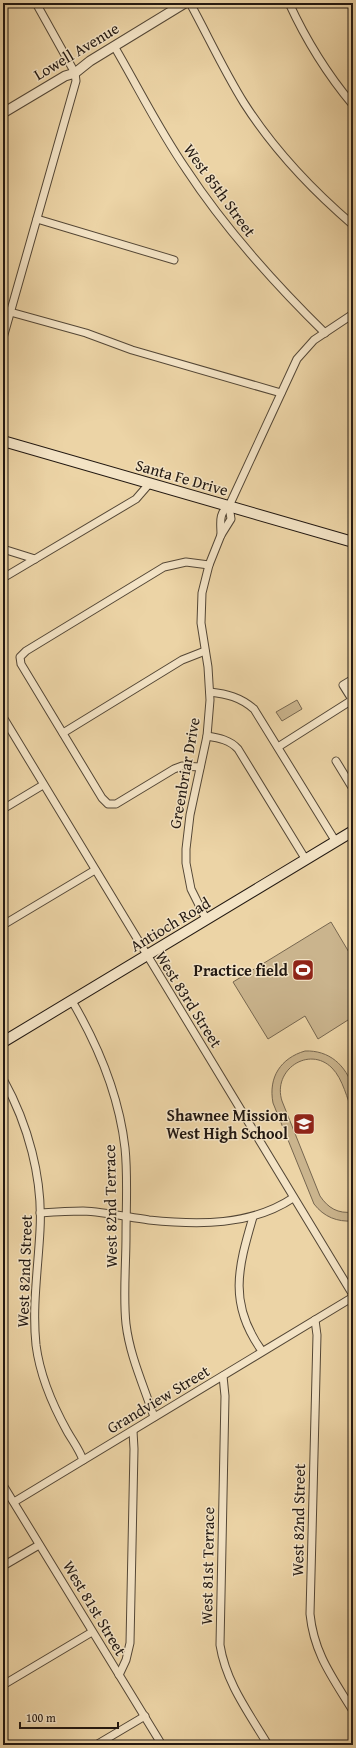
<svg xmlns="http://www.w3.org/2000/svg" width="356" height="1748" font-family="'Gentium Book Plus',serif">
  <rect width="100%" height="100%" fill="#ecd4a6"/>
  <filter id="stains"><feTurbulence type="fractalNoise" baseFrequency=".005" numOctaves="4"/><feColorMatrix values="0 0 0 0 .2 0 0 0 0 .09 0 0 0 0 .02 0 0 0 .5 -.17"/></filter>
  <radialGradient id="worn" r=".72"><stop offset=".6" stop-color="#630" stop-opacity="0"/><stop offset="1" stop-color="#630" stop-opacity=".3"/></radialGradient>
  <g fill="#cab48d" stroke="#76664f">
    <polygon points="297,700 302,709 282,721 276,712"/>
    <polygon points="331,922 353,959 353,1020 348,1020 318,1039 305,1016 268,1039 233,982"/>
    <path d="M305 1051C329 1050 346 1065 353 1088 355 1095 353 1105 353 1113 347 1099 343 1079 332 1068 309 1045 272 1070 282 1101L320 1196C328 1208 338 1214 353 1212V1221C337 1222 324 1217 314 1204L273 1103C268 1077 281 1058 305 1051Z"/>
  </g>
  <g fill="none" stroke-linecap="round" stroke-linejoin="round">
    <g stroke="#544736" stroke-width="9">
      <g id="minor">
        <path d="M190 3C208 36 224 71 244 103 274 150 311 189 353 225"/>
        <path d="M289 3C306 40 327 74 353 105"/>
        <path d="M114 46C138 87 159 130 186 169 226 230 273 282 325 333"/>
        <polyline points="37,219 174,260"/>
        <polyline points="3,310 86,333 132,350 281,393"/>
        <polyline points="3,338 76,81 75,73 36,3"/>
        <polyline points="229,506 297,359 314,340 353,314"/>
        <path d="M221 535C221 523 218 513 229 506"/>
        <polyline points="3,549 35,559"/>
        <polyline points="3,578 136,499 149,484"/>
        <polyline points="353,679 343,685 353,701"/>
        <path d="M210 692C227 694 240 697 254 709L336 842"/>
        <polyline points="3,717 353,1295"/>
        <polyline points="63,733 182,660 205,651"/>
        <path d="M207 736C219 738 230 740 238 749L306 860"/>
        <polyline points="278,747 352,700"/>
        <polyline points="336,761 353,789"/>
        <polyline points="200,767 182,766 174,769 116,804 108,804 102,798 21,664 20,657 26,651 164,567 186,562 209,565"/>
        <polyline points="3,809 43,785"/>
        <polyline points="206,919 191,889 186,863 186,849 190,815 207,736 210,700 208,667 201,623 202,593 209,565 221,535 231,519 229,506"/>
        <polyline points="3,925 95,870"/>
        <path d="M72 1001C99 1047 119 1095 125 1148 128 1177 126 1207 126 1236 126 1265 123 1296 126 1324 130 1357 144 1386 154 1417"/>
        <path d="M3 1079C28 1124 43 1178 40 1230 38 1269 32 1307 36 1345 40 1376 52 1404 67 1431 72 1440 79 1449 83 1460"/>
        <path d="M40 1213C54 1212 69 1211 83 1211 105 1212 127 1217 149 1220 198 1225 251 1226 293 1198"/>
        <path d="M253 1217C238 1268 228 1304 262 1351"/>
        <path d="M315 1320 317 1335 310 1614C314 1654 333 1678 353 1711"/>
        <path d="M223 1376 225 1396 220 1645C226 1683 249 1713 268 1745"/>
        <polyline points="3,1485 162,1745"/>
        <polyline points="14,1502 353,1297"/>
        <polyline points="3,1566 39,1545"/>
        <polyline points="119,1675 126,1660 130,1643 134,1449 133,1431"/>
        <polyline points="3,1685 92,1632"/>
        <polyline points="96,1745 145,1716"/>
      </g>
    </g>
    <g stroke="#544736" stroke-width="11">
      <polyline id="tertiary" points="3,113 65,76 75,73 90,61 185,3"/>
    </g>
    <g stroke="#221811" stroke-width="12">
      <g id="secondary">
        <polyline points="3,441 353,542"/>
        <polyline points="3,1042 353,831"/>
      </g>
    </g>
    <use href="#minor" stroke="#f3e3c5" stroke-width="7"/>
    <use href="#tertiary" stroke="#f3e3c5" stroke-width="9"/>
    <use href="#secondary" stroke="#f3e3c5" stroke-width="10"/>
  </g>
  <defs>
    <g id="stadium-square" transform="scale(1.15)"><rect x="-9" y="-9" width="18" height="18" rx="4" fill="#8f2418" stroke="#f3e3c5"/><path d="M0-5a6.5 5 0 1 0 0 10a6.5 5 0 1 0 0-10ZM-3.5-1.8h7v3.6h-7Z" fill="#fff"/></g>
    <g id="school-square" transform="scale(1.15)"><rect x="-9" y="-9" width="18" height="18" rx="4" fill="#8f2418" stroke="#f3e3c5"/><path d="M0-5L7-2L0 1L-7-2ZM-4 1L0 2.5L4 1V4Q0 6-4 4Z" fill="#fff"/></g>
  </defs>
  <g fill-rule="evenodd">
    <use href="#stadium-square" x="303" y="970"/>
    <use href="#school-square" x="304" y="1124"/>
  </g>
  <g text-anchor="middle" stroke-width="3" stroke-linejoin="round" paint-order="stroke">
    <g font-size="16" fill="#221811" stroke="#f3e3c5">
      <text transform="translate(76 51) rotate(-31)" y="6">Lowell Avenue</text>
      <text transform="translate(220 190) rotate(54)" y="6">West 85th Street</text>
      <text transform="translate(182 477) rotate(16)" y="6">Santa Fe Drive</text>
      <text transform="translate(184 773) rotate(-80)" y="6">Greenbriar Drive</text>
      <text transform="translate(170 924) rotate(-31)" y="6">Antioch Road</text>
      <text transform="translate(189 999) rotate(58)" y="6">West 83rd Street</text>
      <text transform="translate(110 1206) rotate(-91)" y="6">West 82nd Terrace</text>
      <text transform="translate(24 1271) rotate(-88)" y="6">West 82nd Street</text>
      <text transform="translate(158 1399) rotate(-31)" y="6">Grandview Street</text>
      <text transform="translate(298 1520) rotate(-89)" y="6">West 82nd Street</text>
      <text transform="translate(207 1566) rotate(-89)" y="6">West 81st Terrace</text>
      <text transform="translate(95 1608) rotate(59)" y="6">West 81st Street</text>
    </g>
    <g font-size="16" font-weight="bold" fill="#221811" stroke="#f3e3c5" text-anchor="end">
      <text x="288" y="976">Practice field</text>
      <text x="288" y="1121">Shawnee Mission<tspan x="288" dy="18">West High School</tspan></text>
    </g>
  </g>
  <rect width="356" height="1748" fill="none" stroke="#ecd4a6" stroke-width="16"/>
  <rect x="4" y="4" width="348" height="1740" fill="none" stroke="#221811" stroke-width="2"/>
  <rect x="8" y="8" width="340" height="1732" fill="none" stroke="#221811"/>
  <path d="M20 1722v6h98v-6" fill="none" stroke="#221811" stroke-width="2"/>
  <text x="26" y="1722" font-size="12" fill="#221811" stroke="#f3e3c5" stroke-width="3" paint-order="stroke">100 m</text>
  <rect width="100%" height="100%" filter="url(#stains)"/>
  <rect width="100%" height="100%" fill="url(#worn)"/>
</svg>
